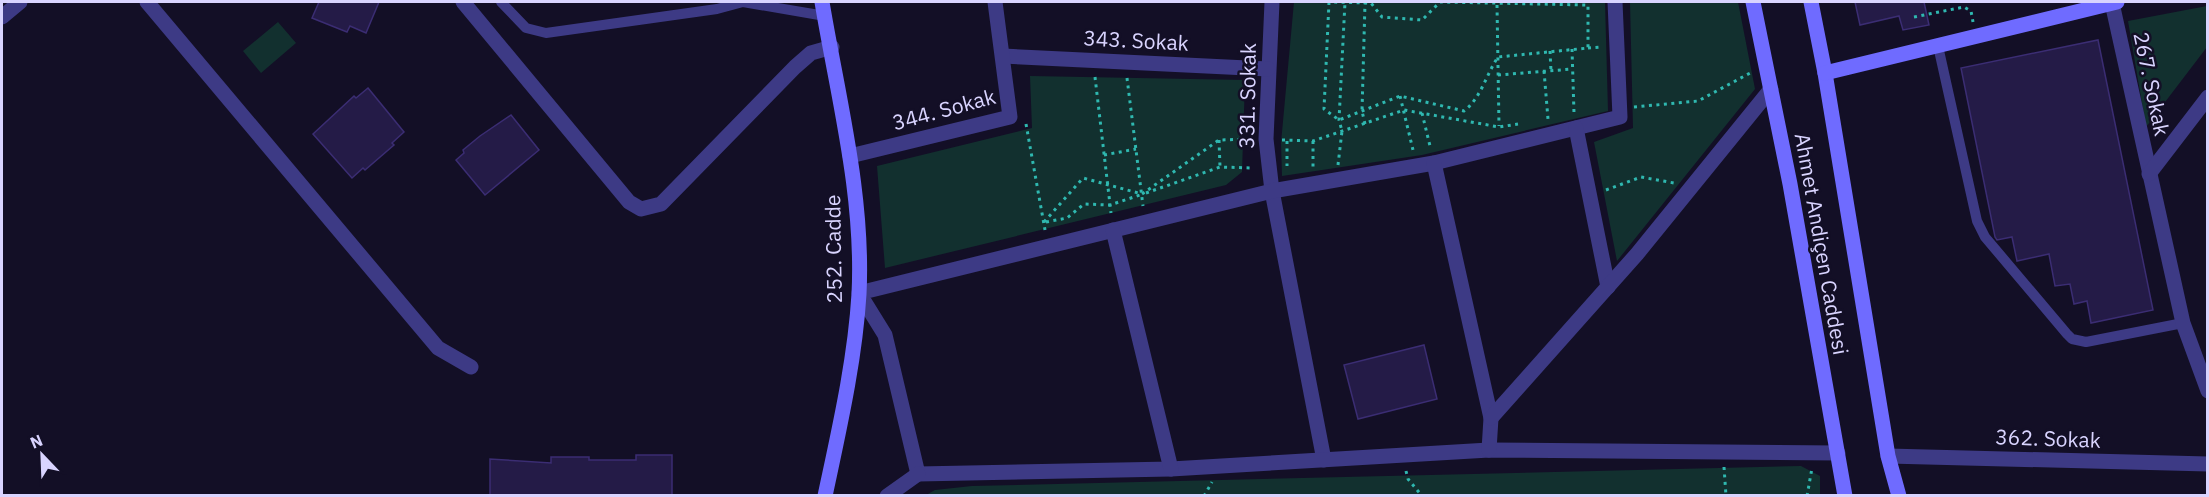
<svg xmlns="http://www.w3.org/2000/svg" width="2209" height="497" font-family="'IBM Plex Sans',sans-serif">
  <rect width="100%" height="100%" fill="#130f26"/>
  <g fill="#12302f">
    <polygon points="1294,2 1605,2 1608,111 1422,155 1282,176 1281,143"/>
    <polygon points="1630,2 1738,2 1755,89 1617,261 1594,142 1633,128"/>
    <polygon points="2207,6 2207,47 2146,127 2128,21"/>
    <polygon points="278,22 296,43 261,73 243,51"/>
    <polygon points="1030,76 1245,80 1242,172 1226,185 885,268 877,166 1032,128"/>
    <polygon points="1801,466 1820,476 1820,495 926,495 935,490 972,486"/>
  </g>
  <g fill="#241b47" stroke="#3b2d73" stroke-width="1.5">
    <polygon points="319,2 379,2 366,33 350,26 347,32 312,18"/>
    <polygon points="1855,2 1924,2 1929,25 1903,30 1899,16 1860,25"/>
    <polygon points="2098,40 2153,310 2091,323 2087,301 2074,304 2070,284 2055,286 2049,254 2017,261 2012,237 1997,240 1995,237 1961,68"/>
    <polygon points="368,88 404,132 392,143 394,145 365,170 363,168 352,178 313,134 354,96 356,98"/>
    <polygon points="511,115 539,150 485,195 456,160 464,153 463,150 480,136"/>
    <polygon points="1424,345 1437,399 1358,419 1344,365"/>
    <polygon points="636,455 672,455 672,495 490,495 490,459 551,463 551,457 589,457 589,460 636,460"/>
  </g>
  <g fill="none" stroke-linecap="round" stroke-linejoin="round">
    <g stroke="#2fb8b0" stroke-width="3" stroke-dasharray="3 4.5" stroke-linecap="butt">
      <path d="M1329 2 1324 109 1339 120 1400 96 1464 111C1481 98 1486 75 1498 57L1588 48V5L1440 2 1422 20 1382 17 1371 3 1330 2"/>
      <polyline points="1497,5 1499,126"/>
      <polyline points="1914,17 1964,7 1971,11 1973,22"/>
      <polyline points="1588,48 1602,47"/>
      <polyline points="1572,49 1574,113"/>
      <polyline points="1550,51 1551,71"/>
      <polyline points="1544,71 1548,119"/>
      <polyline points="1498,75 1572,69"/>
      <polyline points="1095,77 1111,213"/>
      <polyline points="1127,78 1143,206"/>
      <polyline points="1400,96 1413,150"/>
      <polyline points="1634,107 1698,101 1752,72"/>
      <polyline points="1422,113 1430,146"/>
      <polyline points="1026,124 1045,230"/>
      <polyline points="1365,124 1362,111 1365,3"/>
      <polyline points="1219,140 1220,167"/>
      <polyline points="1282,140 1313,141 1404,110 1499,127 1518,124"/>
      <polyline points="1287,141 1287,166"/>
      <polyline points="1313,141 1313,167"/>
      <polyline points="1104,155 1136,149"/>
      <polyline points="1338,165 1342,131 1339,120 1345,2"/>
      <polyline points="1606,190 1641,177 1674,183"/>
      <polyline points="1146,193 1220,167 1252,168"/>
      <polyline points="1044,222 1083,178 1142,194 1219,140 1252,139"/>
      <polyline points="1046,222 1067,218 1084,204 1110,205 1140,195"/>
      <polyline points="1724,467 1726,496"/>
      <polyline points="1406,471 1408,479 1422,496"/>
      <polyline points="1204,496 1212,482"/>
      <polyline points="1807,496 1812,468"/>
    </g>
    <g stroke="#3d3a85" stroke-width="10">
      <polyline points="501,2 526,28 546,33 717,9 743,2 825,16"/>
      <polyline points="1938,46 1977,221 1985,237 2067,334 2072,339 2086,342 2183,323"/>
    </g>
    <g stroke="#3d3a85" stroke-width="15">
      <polyline points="147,2 438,348 471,367"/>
      <polyline points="463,2 629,202 641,209 661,204 795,67 811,53 832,47"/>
      <polyline points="1272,2 1266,139 1272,191 1324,460"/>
      <polyline points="1615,2 1620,117 1434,163 1272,191 859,293 885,335 918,474 1171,469 1489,450 1838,453"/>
      <polyline points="2112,3 2183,323 2208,391"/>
      <polyline points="2,17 20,2"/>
      <polyline points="1003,56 1268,69"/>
      <polyline points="1576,128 1608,287"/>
      <polyline points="850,156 1010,117 995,2"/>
      <polyline points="1434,163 1491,418 1489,450"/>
      <polyline points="2149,174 2208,97"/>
      <polyline points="1113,230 1171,469"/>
      <polyline points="1491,418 1637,254 1771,89"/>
      <polyline points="1888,456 2208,464"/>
      <polyline points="887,496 918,474"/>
    </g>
    <g stroke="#6f6bff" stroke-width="15">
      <path d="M822 2C838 98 864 195 859 294 855 361 839 430 825 496"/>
      <polyline points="1753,2 1790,184 1845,496"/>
      <polyline points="1811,2 1825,73 1888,456 1899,496"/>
      <polyline points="1825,73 2117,2"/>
    </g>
  </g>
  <g text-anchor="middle" stroke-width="5" stroke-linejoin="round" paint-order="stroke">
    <g font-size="21" fill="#d9d4ff" stroke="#130f26">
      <text transform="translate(1136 41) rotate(3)" y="7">343. Sokak</text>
      <text transform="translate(2151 84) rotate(78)" y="7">267. Sokak</text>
      <text transform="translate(1248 96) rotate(-89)" y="7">331. Sokak</text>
      <text transform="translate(944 110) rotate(-15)" y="7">344. Sokak</text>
      <text transform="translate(1821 244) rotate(80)" y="7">Ahmet Andiçen Caddesi</text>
      <text transform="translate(834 249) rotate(-91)" y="7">252. Cadde</text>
      <text transform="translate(2048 439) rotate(2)" y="7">362. Sokak</text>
    </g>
  </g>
  <rect width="2209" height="497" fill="none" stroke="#d9d4ff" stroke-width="6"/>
  <g transform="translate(42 455) rotate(337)" stroke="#130f26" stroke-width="4.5" paint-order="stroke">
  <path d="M0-4.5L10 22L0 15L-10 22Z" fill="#d9d4ff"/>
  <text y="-9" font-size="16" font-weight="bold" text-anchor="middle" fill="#d9d4ff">N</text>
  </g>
</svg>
